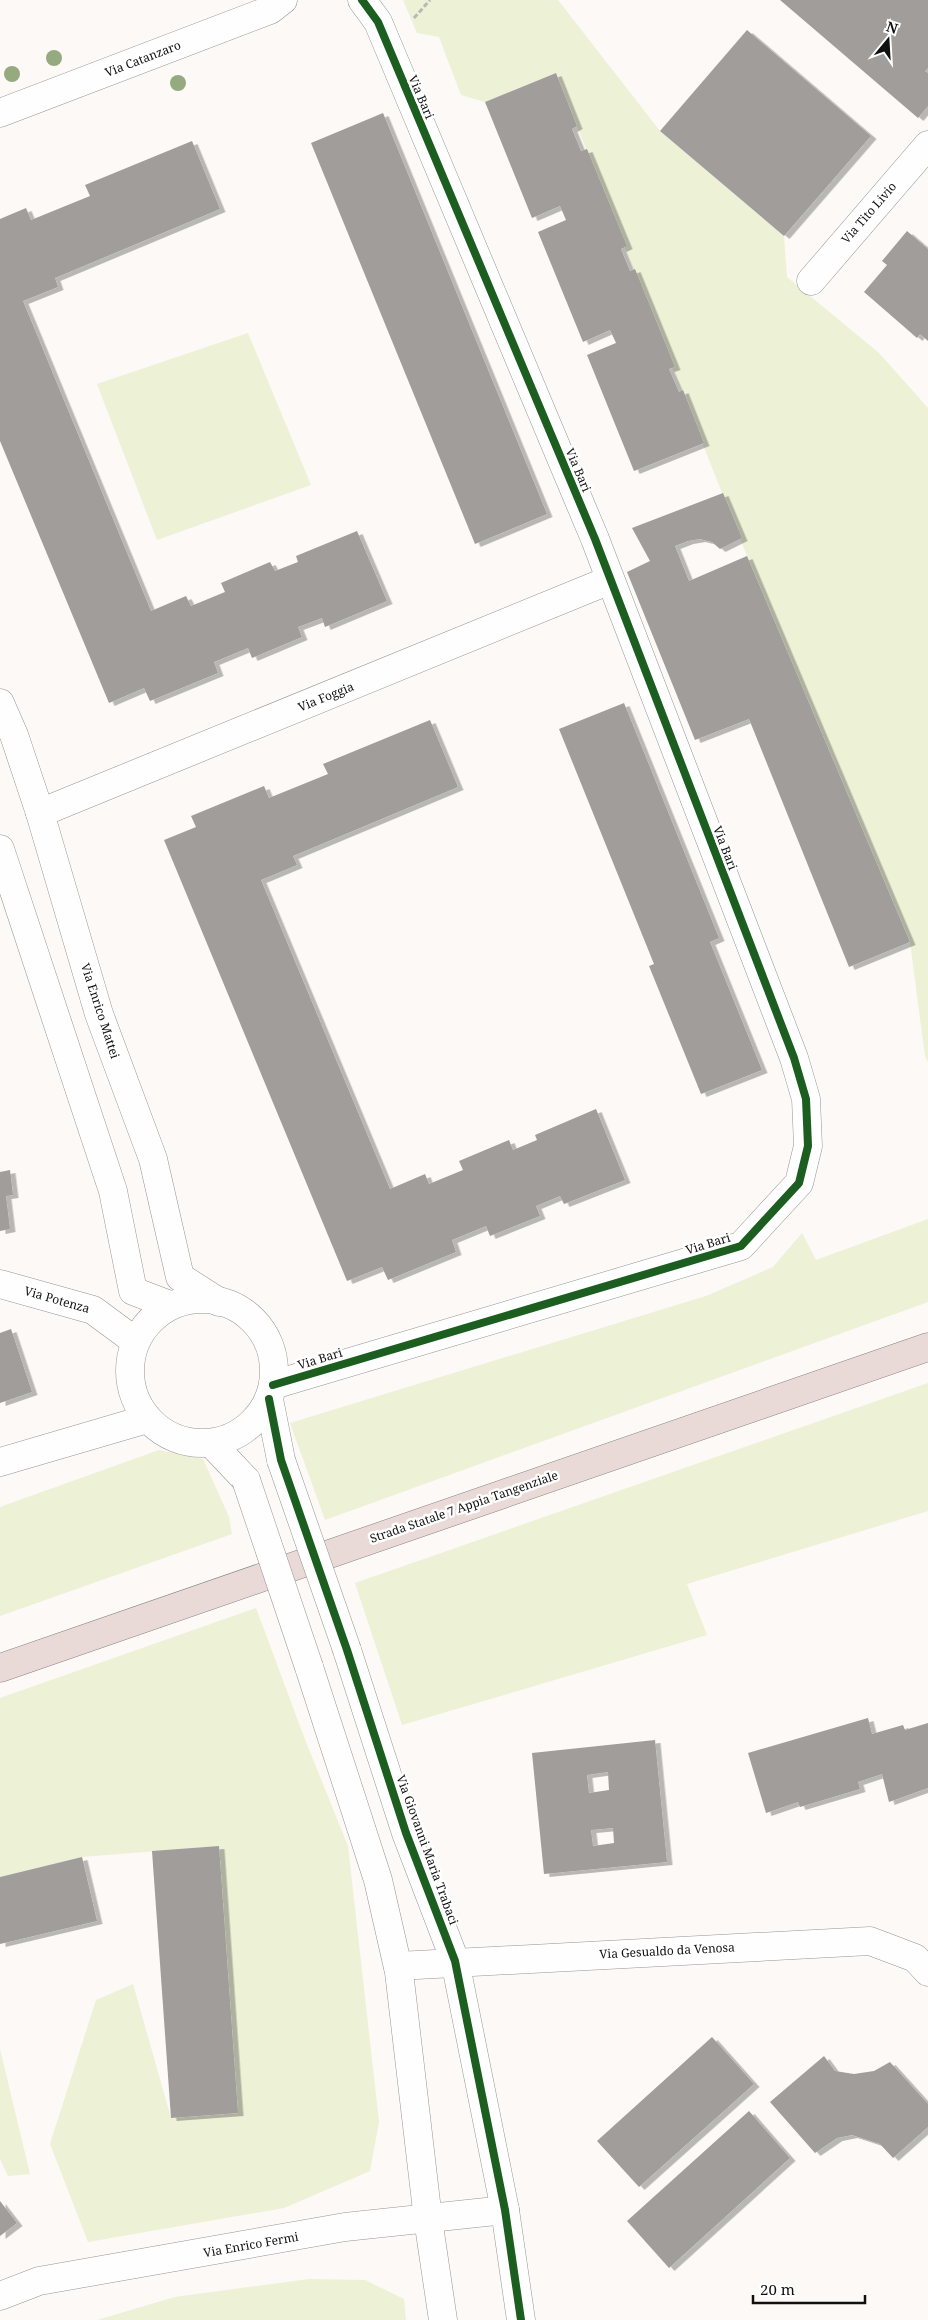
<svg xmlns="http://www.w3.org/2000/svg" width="928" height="2320" font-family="'Noto Serif',serif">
  <defs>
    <filter id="shadow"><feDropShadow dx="5.5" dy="3" stdDeviation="0" flood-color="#0004"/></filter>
  </defs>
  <rect width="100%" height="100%" fill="#fcf9f6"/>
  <g fill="#edf1d6">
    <polygon points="403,0 558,0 660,131 784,236 787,277 879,353 928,408 928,1062 925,1056 910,942 747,556 556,73 485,102 461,95 439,37 417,33"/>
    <polygon points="248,333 311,485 157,540 97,384"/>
    <polygon points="928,1219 928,1302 325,1520 290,1423 706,1296 773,1267 802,1233 816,1260"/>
    <polygon points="928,1383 928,1511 687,1584 707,1635 402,1725 355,1583"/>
    <polygon points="159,1450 203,1459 229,1517 232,1534 0,1616 0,1507"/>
    <polygon points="256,1608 304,1737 348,1846 379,2122 370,2171 284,2208 88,2242 50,2144 96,2000 133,1984 171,2118 238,2113 219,1846 82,1857 0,1877 0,1698"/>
    <polygon points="0,2049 30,2174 8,2176 0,2159"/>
    <polygon points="309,2279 365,2280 404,2299 406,2320 97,2320 175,2297"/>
  </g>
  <g fill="#a09d9b" fill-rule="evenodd" filter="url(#shadow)">
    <polygon points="780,0 928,0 928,68 925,71 928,73 928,106 918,118"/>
    <polygon points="747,30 871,136 784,236 660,131"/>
    <polygon points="556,73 577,126 572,129 581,151 587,149 627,246 621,249 630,271 635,269 675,367 669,369 679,392 683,390 704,443 634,471 587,355 616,343 610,330 583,342 538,232 566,220 560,206 532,218 485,102"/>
    <polygon points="383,113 547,514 475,544 311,143"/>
    <polygon points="192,141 220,209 55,278 58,287 23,301 151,611 186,596 191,606 225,592 221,583 270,562 275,571 298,562 296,556 357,531 387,601 325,627 322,618 298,627 302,637 252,658 248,648 214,662 218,673 150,701 144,688 109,703 0,441 0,219 26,208 31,220 90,196 85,185"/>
    <polygon points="907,231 928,249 928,341 920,334 917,338 864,292 887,265 882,261"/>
    <polygon points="723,493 742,538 720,549 712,542 700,539 688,541 675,546 689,581 747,556 910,942 849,967 749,719 695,740 627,572 650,561 632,528"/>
    <polygon points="624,703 719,938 710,942 762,1070 701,1094 649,966 654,964 559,729"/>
    <polygon points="430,720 458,787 293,856 297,865 261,880 390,1189 425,1174 429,1184 463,1170 459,1161 509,1140 513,1150 537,1140 535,1135 596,1109 625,1180 564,1204 560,1196 536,1206 540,1216 490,1236 486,1226 452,1240 456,1252 388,1280 382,1267 347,1281 164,840 196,827 191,816 264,786 269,798 328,774 323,764"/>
    <polygon points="10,1170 13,1195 6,1196 10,1229 0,1231 0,1172"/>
    <polygon points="11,1329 32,1392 0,1403 0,1333"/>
    <polygon points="868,1718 872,1734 903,1725 905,1730 928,1723 928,1788 889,1802 882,1774 858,1782 860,1789 800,1807 798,1802 766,1813 748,1753"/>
    <path d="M655 1740 667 1862 544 1874 532 1753ZM608 1772 609 1790 589 1793 587 1775ZM613 1828 614 1843 593 1846 591 1830Z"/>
    <polygon points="219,1846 238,2113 171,2118 152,1851"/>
    <polygon points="82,1857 97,1921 0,1944 0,1877"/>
    <polygon points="712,2037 754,2084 639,2187 597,2141"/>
    <polygon points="824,2056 835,2071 854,2074 874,2071 890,2062 928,2104 928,2127 893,2158 880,2144 852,2135 837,2138 815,2153 770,2102"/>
    <polygon points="749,2111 790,2158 669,2268 627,2221"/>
    <polygon points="0,2201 17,2223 0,2236"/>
  </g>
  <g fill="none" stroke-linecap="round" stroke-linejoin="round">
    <g stroke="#969594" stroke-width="29">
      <g id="minor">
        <polyline points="0,113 270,10 283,0"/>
        <polyline points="811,281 928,145"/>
        <polyline points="0,703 14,735 40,813 99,1014 153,1159 180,1277 219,1302"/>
        <polyline points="40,813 610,580"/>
        <polyline points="0,849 113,1191 133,1291 170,1305"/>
        <polyline points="0,1284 93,1310 135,1341"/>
        <circle cx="202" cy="1371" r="72"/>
        <polyline points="273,1385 741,1246 799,1183 808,1146 806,1099 794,1058 595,539 378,22 362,0"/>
        <polyline points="269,1399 281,1460"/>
        <polyline points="211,1443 246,1480"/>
        <polyline points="0,1462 147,1419"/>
        <polyline points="347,1650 406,1833 455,1961 505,2210 521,2320"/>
        <polyline points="309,1667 378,1880 399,1972 428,2219 443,2320"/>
        <polyline points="398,1966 870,1941 915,1958 928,1972"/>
        <polyline points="0,2296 39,2281 345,2227 505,2210"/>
      </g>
    </g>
    <g stroke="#848281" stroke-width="29">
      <polyline id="highway" points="0,1668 928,1347"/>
    </g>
    <polyline stroke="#b9b8b8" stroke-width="3" stroke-dasharray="5 2.5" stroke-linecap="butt" points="414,18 430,0"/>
    <use href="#minor" stroke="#fffefe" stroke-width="28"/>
    <use href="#highway" stroke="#eadad7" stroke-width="28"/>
    <g stroke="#969594" stroke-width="29" stroke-linecap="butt">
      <g id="minor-bridge">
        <polyline points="281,1460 347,1650"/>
        <polyline points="246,1480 309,1667"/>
      </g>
    </g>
    <use href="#minor-bridge" stroke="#fffefe" stroke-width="28"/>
    <g stroke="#fff" stroke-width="11">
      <g id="cycleway">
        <polyline points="273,1385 741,1246 799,1183 808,1146 806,1099 794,1058 595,539 378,22 362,0"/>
        <polyline points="269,1399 281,1460 347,1650 406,1833 455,1961 505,2210 521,2320"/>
      </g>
    </g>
    <use href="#cycleway" stroke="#1b5e20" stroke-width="8"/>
  </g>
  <g fill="#96aa80">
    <circle cx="54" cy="58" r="8"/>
    <circle cx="12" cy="74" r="8"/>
    <circle cx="178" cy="83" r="8"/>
  </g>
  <g text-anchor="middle" stroke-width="5" stroke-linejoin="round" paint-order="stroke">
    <g font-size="12" fill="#101010" stroke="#fff">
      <text transform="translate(143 59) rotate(-21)" y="4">Via Catanzaro</text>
      <text transform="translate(421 97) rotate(67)" y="4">Via Bari</text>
      <text transform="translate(869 213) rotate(-49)" y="4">Via Tito Livio</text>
      <text transform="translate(578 470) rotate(67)" y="4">Via Bari</text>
      <text transform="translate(326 697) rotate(-22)" y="4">Via Foggia</text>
      <text transform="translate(725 848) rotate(69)" y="4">Via Bari</text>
      <text transform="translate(100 1011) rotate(72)" y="4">Via Enrico Mattei</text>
      <text transform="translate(708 1244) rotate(-17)" y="4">Via Bari</text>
      <text transform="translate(57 1300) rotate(16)" y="4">Via Potenza</text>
      <text transform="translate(320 1359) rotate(-17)" y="4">Via Bari</text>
      <text transform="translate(464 1507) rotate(-19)" y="4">Strada Statale 7 Appia Tangenziale</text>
      <text transform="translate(427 1850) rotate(70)" y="4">Via Giovanni Maria Trabaci</text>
      <text transform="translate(667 1951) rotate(-3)" y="4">Via Gesualdo da Venosa</text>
      <text transform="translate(251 2245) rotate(-10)" y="4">Via Enrico Fermi</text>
    </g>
  </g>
  <g transform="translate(888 40) rotate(18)" stroke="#ffffff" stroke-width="4" paint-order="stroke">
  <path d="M0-4L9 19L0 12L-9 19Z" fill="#101010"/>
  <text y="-8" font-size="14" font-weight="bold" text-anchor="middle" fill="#101010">N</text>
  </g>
  <path d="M753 2295v8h112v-8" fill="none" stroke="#101010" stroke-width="2.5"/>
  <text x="760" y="2295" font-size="15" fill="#101010" stroke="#ffffff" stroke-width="4" paint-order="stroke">20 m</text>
</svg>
